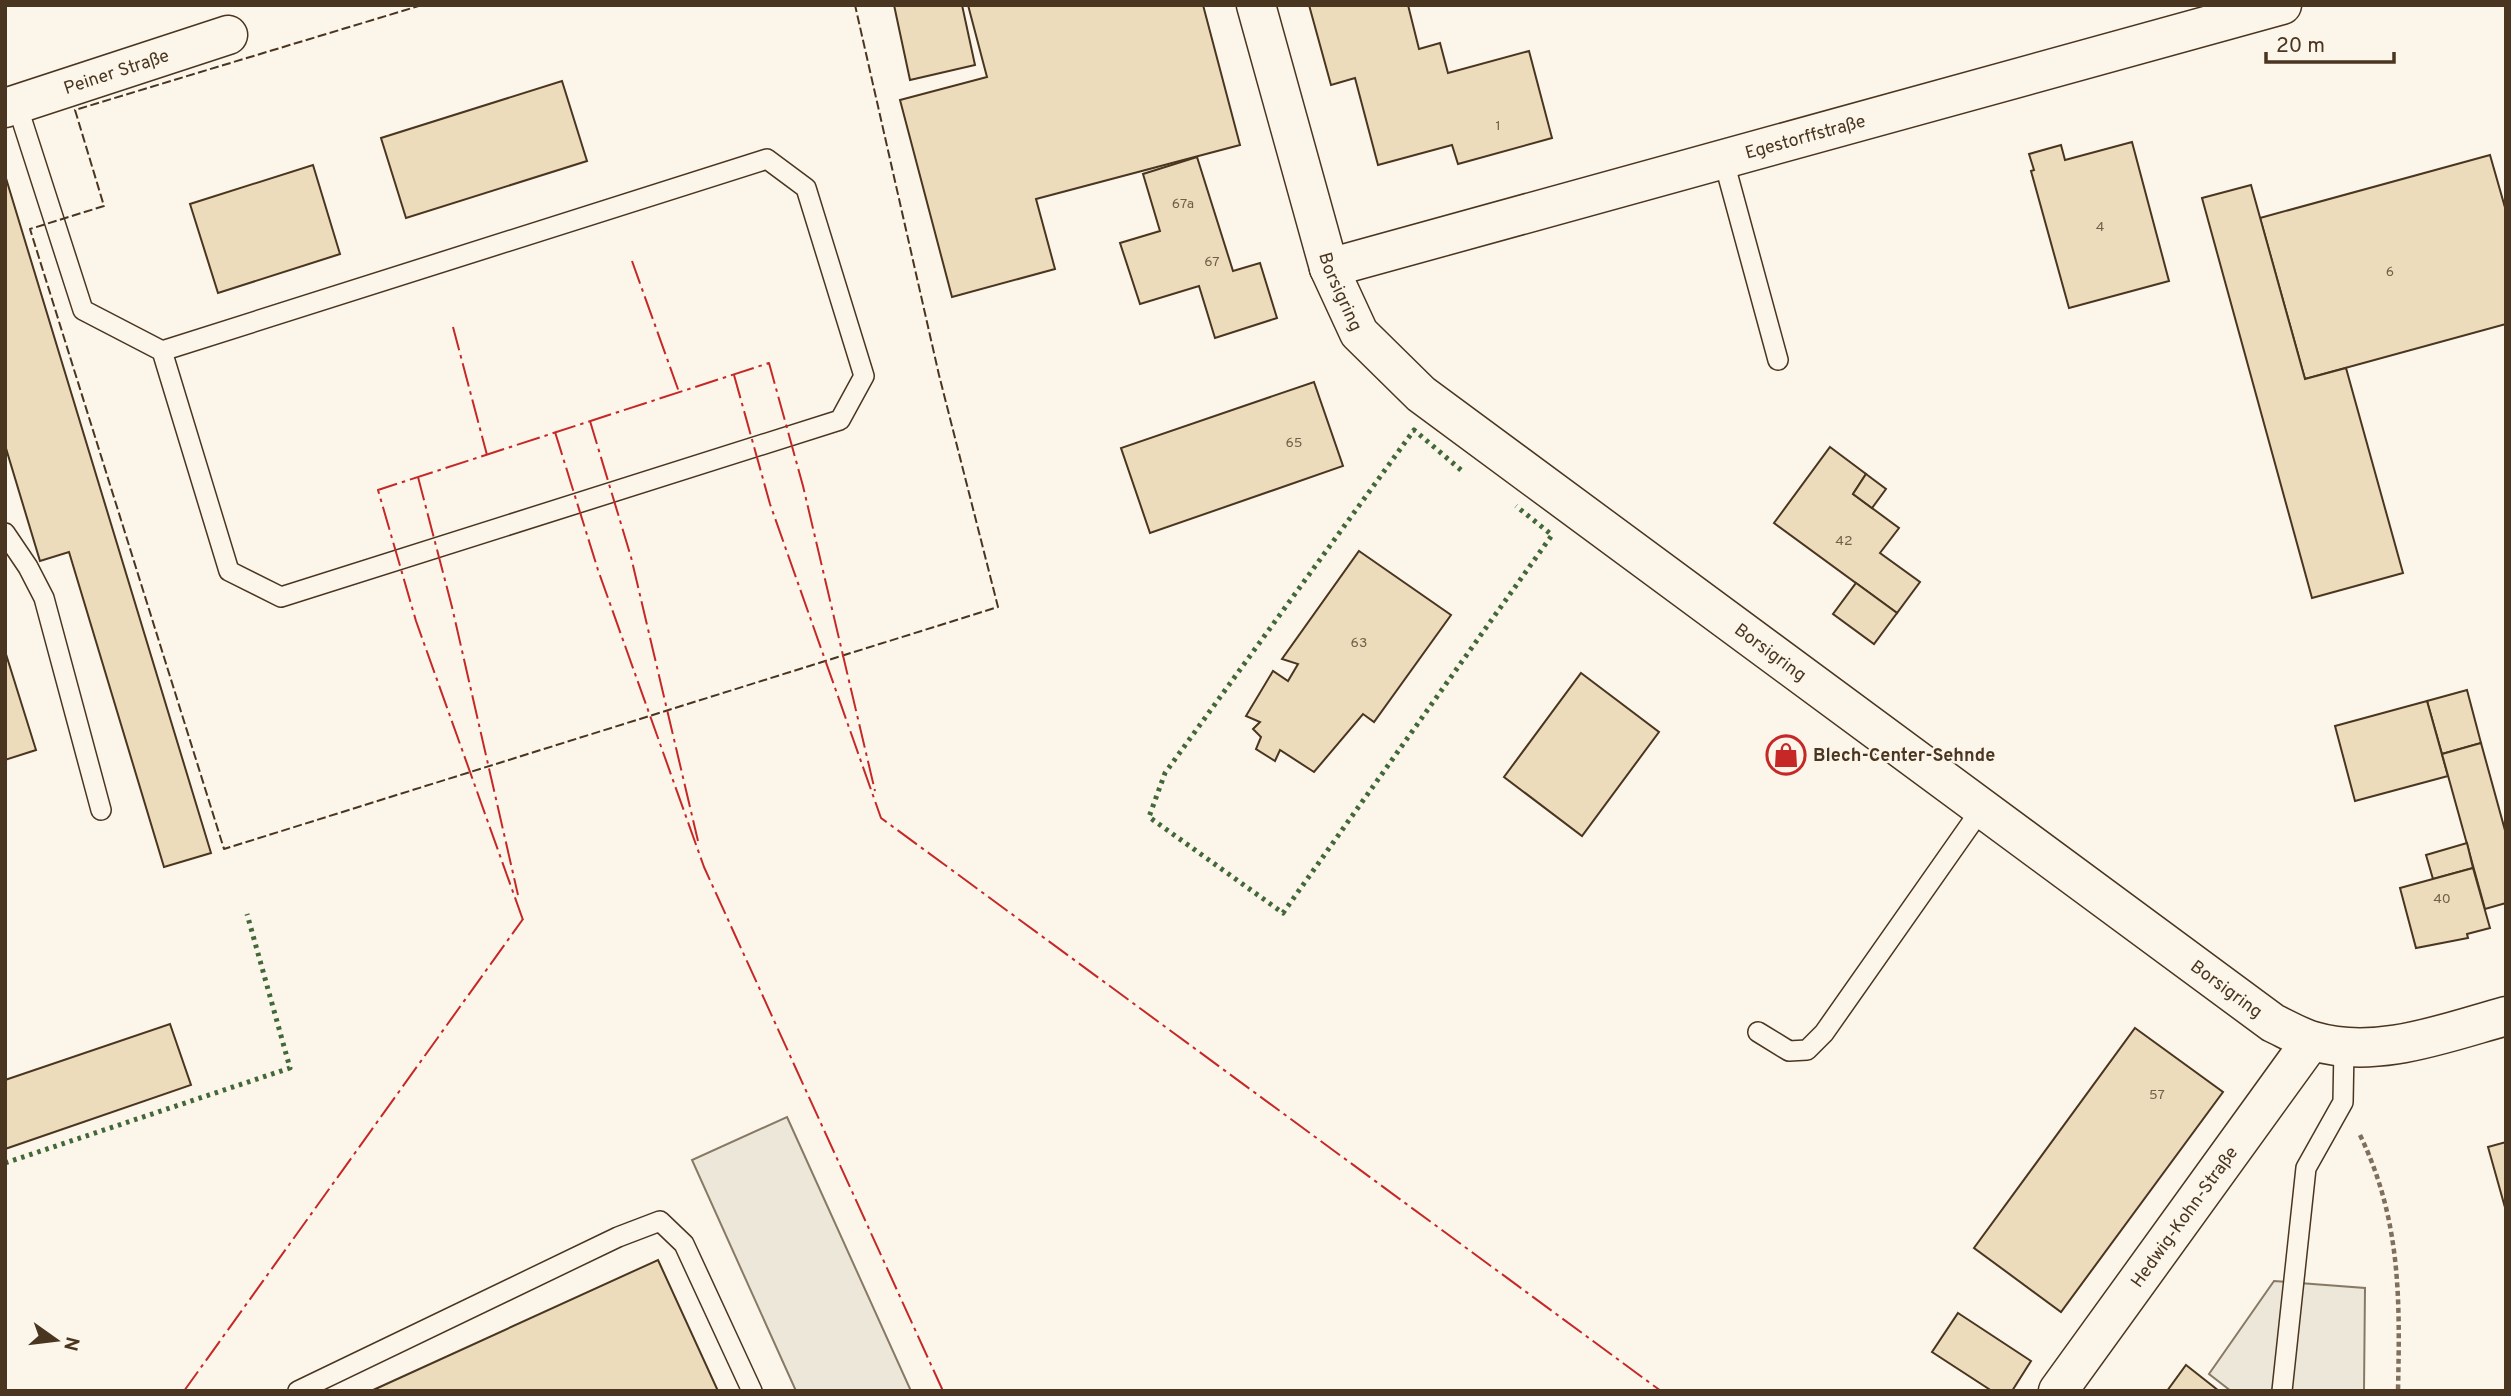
<svg xmlns="http://www.w3.org/2000/svg" width="2511" height="1396" font-family="Overpass,sans-serif">
  <rect width="100%" height="100%" fill="#fbf6e9"/>
  <g fill="#ede7d9" stroke="#887966" stroke-width="2">
    <polygon points="787,1117 911,1391 796,1391 692,1160"/>
    <polygon points="2274,1281 2365,1288 2364,1391 2231,1391 2209,1374"/>
  </g>
  <g fill="#ecdcbc" stroke="#4a3520" stroke-width="2">
    <polygon points="894,5 962,5 975,65 910,80"/>
    <polygon points="968,5 1203,5 1240,145 1036,199 1055,269 952,297 900,100 987,77"/>
    <polygon points="1309,5 1408,5 1419,49 1440,43 1448,73 1529,51 1552,138 1458,164 1452,145 1378,165 1355,78 1331,85"/>
    <polygon points="562,81 587,161 406,218 381,138"/>
    <polygon points="2132,142 2169,281 2069,308 2031,171 2034,170 2029,154 2061,145 2065,160"/>
    <polygon points="2490,155 2506,211 2506,324 2305,379 2260,218"/>
    <polygon points="1197,157 1233,271 1260,263 1277,318 1215,338 1199,286 1140,304 1120,243 1160,231 1143,174"/>
    <polygon points="313,165 340,254 218,293 190,204"/>
    <polygon points="5,175 211,853 164,867 69,552 40,561 5,445"/>
    <polygon points="2251,185 2305,379 2346,368 2403,573 2312,598 2202,198"/>
    <polygon points="1314,382 1343,466 1150,533 1121,448"/>
    <polygon points="1830,447 1866,474 1853,494 1899,528 1880,553 1920,582 1897,613 1774,523"/>
    <polygon points="1866,474 1886,489 1872,508 1853,494"/>
    <polygon points="1359,551 1451,615 1374,722 1363,714 1314,772 1280,750 1275,761 1256,749 1261,737 1253,729 1260,722 1246,716 1273,671 1288,681 1298,664 1282,659"/>
    <polygon points="1856,583 1897,613 1874,644 1833,614"/>
    <polygon points="5,651 36,750 5,760"/>
    <polygon points="1581,673 1659,732 1582,836 1504,777"/>
    <polygon points="2467,690 2481,743 2442,754 2427,701"/>
    <polygon points="2427,701 2448,776 2355,801 2335,726"/>
    <polygon points="2481,743 2506,834 2506,903 2485,909 2442,754"/>
    <polygon points="2467,843 2473,868 2433,879 2426,855"/>
    <polygon points="2473,868 2490,928 2467,934 2468,938 2416,948 2400,888"/>
    <polygon points="170,1024 191,1085 5,1149 5,1080"/>
    <polygon points="2135,1028 2223,1092 2061,1312 1974,1248"/>
    <polygon points="2506,1142 2506,1211 2488,1147"/>
    <polygon points="658,1260 718,1391 371,1391"/>
    <polygon points="1958,1313 2031,1361 2012,1391 1992,1391 1932,1352"/>
    <polygon points="2186,1365 2219,1391 2167,1391"/>
  </g>
  <g fill="none" stroke-linecap="round" stroke-linejoin="round">
    <g stroke="#4a3520" stroke-width="22">
      <g id="lane">
        <polyline points="17,105 83,310 162,351 767,159 806,188 864,376 840,420 281,597 229,571 162,351"/>
        <polyline points="1723,158 1778,360"/>
        <polyline points="5,533 28,567 44,598 101,810"/>
        <polyline points="1758,1032 1789,1051 1807,1050 1824,1033 1982,808"/>
        <polyline points="298,1391 618,1237 660,1221 684,1244 752,1391"/>
        <polyline points="2282,1391 2306,1168 2343,1102 2344,1048"/>
      </g>
    </g>
    <g stroke="#4a3520" stroke-width="41">
      <g id="street">
        <path id="s1" d="M1256 5 1329 268 1359 333 1421 394 2273 1023C2286 1029 2299 1037 2313 1041 2376 1060 2445 1033 2506 1016"/>
        <path id="s2" d="M5 108 228 35"/>
        <path id="s3" d="M1329 268 2282 5"/>
        <path id="s4" d="M2058 1391 2311 1041"/>
      </g>
    </g>
    <path stroke="#7f6f5c" stroke-width="4.5" stroke-dasharray="5 3.5" stroke-linecap="butt" d="M2360 1135C2401 1220 2400 1299 2398 1391"/>
    <use href="#lane" stroke="#fbf6e9" stroke-width="19"/>
    <use href="#street" stroke="#fbf6e9" stroke-width="38"/>
    <g stroke="#436837" stroke-width="5" stroke-dasharray="3.5 5" stroke-linecap="butt">
      <polyline points="1461,470 1414,430 1165,773 1149,817 1283,913 1552,535 1516,506"/>
      <polyline points="5,1163 290,1068 247,914"/>
    </g>
    <polyline stroke="#4a3520" stroke-width="2" stroke-dasharray="9 3.5" stroke-linecap="butt" points="422,5 75,110 104,206 30,229 224,849 998,607 939,375 855,5"/>
    <g stroke="#c62828" stroke-width="2" stroke-dasharray="24 5 3.5 5" stroke-linecap="butt">
      <polyline points="632,261 679,392"/>
      <polyline points="453,327 487,455"/>
      <polyline points="734,375 770,504 881,818 1661,1391"/>
      <polyline points="590,421 631,557 698,841"/>
      <polyline points="555,432 598,570 704,867 943,1391"/>
      <polyline points="418,477 452,607 518,895"/>
      <polyline points="523,920 416,621 378,490 769,363 803,486 875,791"/>
      <polyline points="184,1391 523,919"/>
    </g>
  </g>
  <defs>
    <g id="shop-ring" transform="scale(2.0125)"><circle r="9.5" fill="#fbf6e9" stroke="#c62828" stroke-width="1.5"/><path d="M-5-2.5h2.3a2.7 3.5 0 0 1 5.4 0H5L5.5 6h-11ZM-1.5-2.5h3a1.5 2.3 0 0 0-3 0Z" fill="#c62828"/></g>
  </defs>
  <g fill-rule="evenodd">
    <use href="#shop-ring" x="1786" y="755"/>
  </g>
  <g text-anchor="middle" stroke-width="5" stroke-linejoin="round" paint-order="stroke">
    <g font-size="14" fill="#725f47">
      <text x="1498" y="130">1</text>
      <text x="1183" y="208">67a</text>
      <text x="2100" y="231">4</text>
      <text x="1212" y="266">67</text>
      <text x="2390" y="276">6</text>
      <text x="1294" y="447">65</text>
      <text x="1844" y="545">42</text>
      <text x="1359" y="647">63</text>
      <text x="2442" y="903">40</text>
      <text x="2157" y="1099">57</text>
    </g>
    <g font-size="18" fill="#4a3520" stroke="#fbf6e9">
      <text dy="6" stroke="none"><textPath href="#s2" startOffset="117">Peiner Straße</textPath></text>
      <text dy="6" stroke="none"><textPath href="#s3" startOffset="494">Egestorffstraße</textPath></text>
      <text dy="6" stroke="none"><textPath href="#s1" startOffset="299">Borsigring</textPath></text>
      <text dy="6" stroke="none"><textPath href="#s1" startOffset="866">Borsigring</textPath></text>
      <text dy="6" stroke="none"><textPath href="#s1" startOffset="1433">Borsigring</textPath></text>
      <text dy="6" stroke="none"><textPath href="#s4" startOffset="215">Hedwig-Kohn-Straße</textPath></text>
    </g>
    <g font-size="18" font-weight="bold" fill="#4a3520" stroke="#fbf6e9" text-anchor="start">
      <text x="1813" y="761">Blech-Center-Sehnde</text>
    </g>
  </g>
  <rect width="2511" height="1396" fill="none" stroke="#4a3520" stroke-width="14"/>
  <g transform="translate(56 1340) rotate(104)" stroke="#fbf6e9" stroke-width="5" paint-order="stroke">
  <path d="M0-5L12 26L0 18L-12 26Z" fill="#4a3520"/>
  <text y="-10" font-size="19" font-weight="bold" text-anchor="middle" fill="#4a3520">N</text>
  </g>
  <path d="M2266 52v10h128v-10" fill="none" stroke="#4a3520" stroke-width="3.5"/>
  <text x="2276" y="52" font-size="21" fill="#4a3520" stroke="#fbf6e9" stroke-width="5" paint-order="stroke">20 m</text>
</svg>
